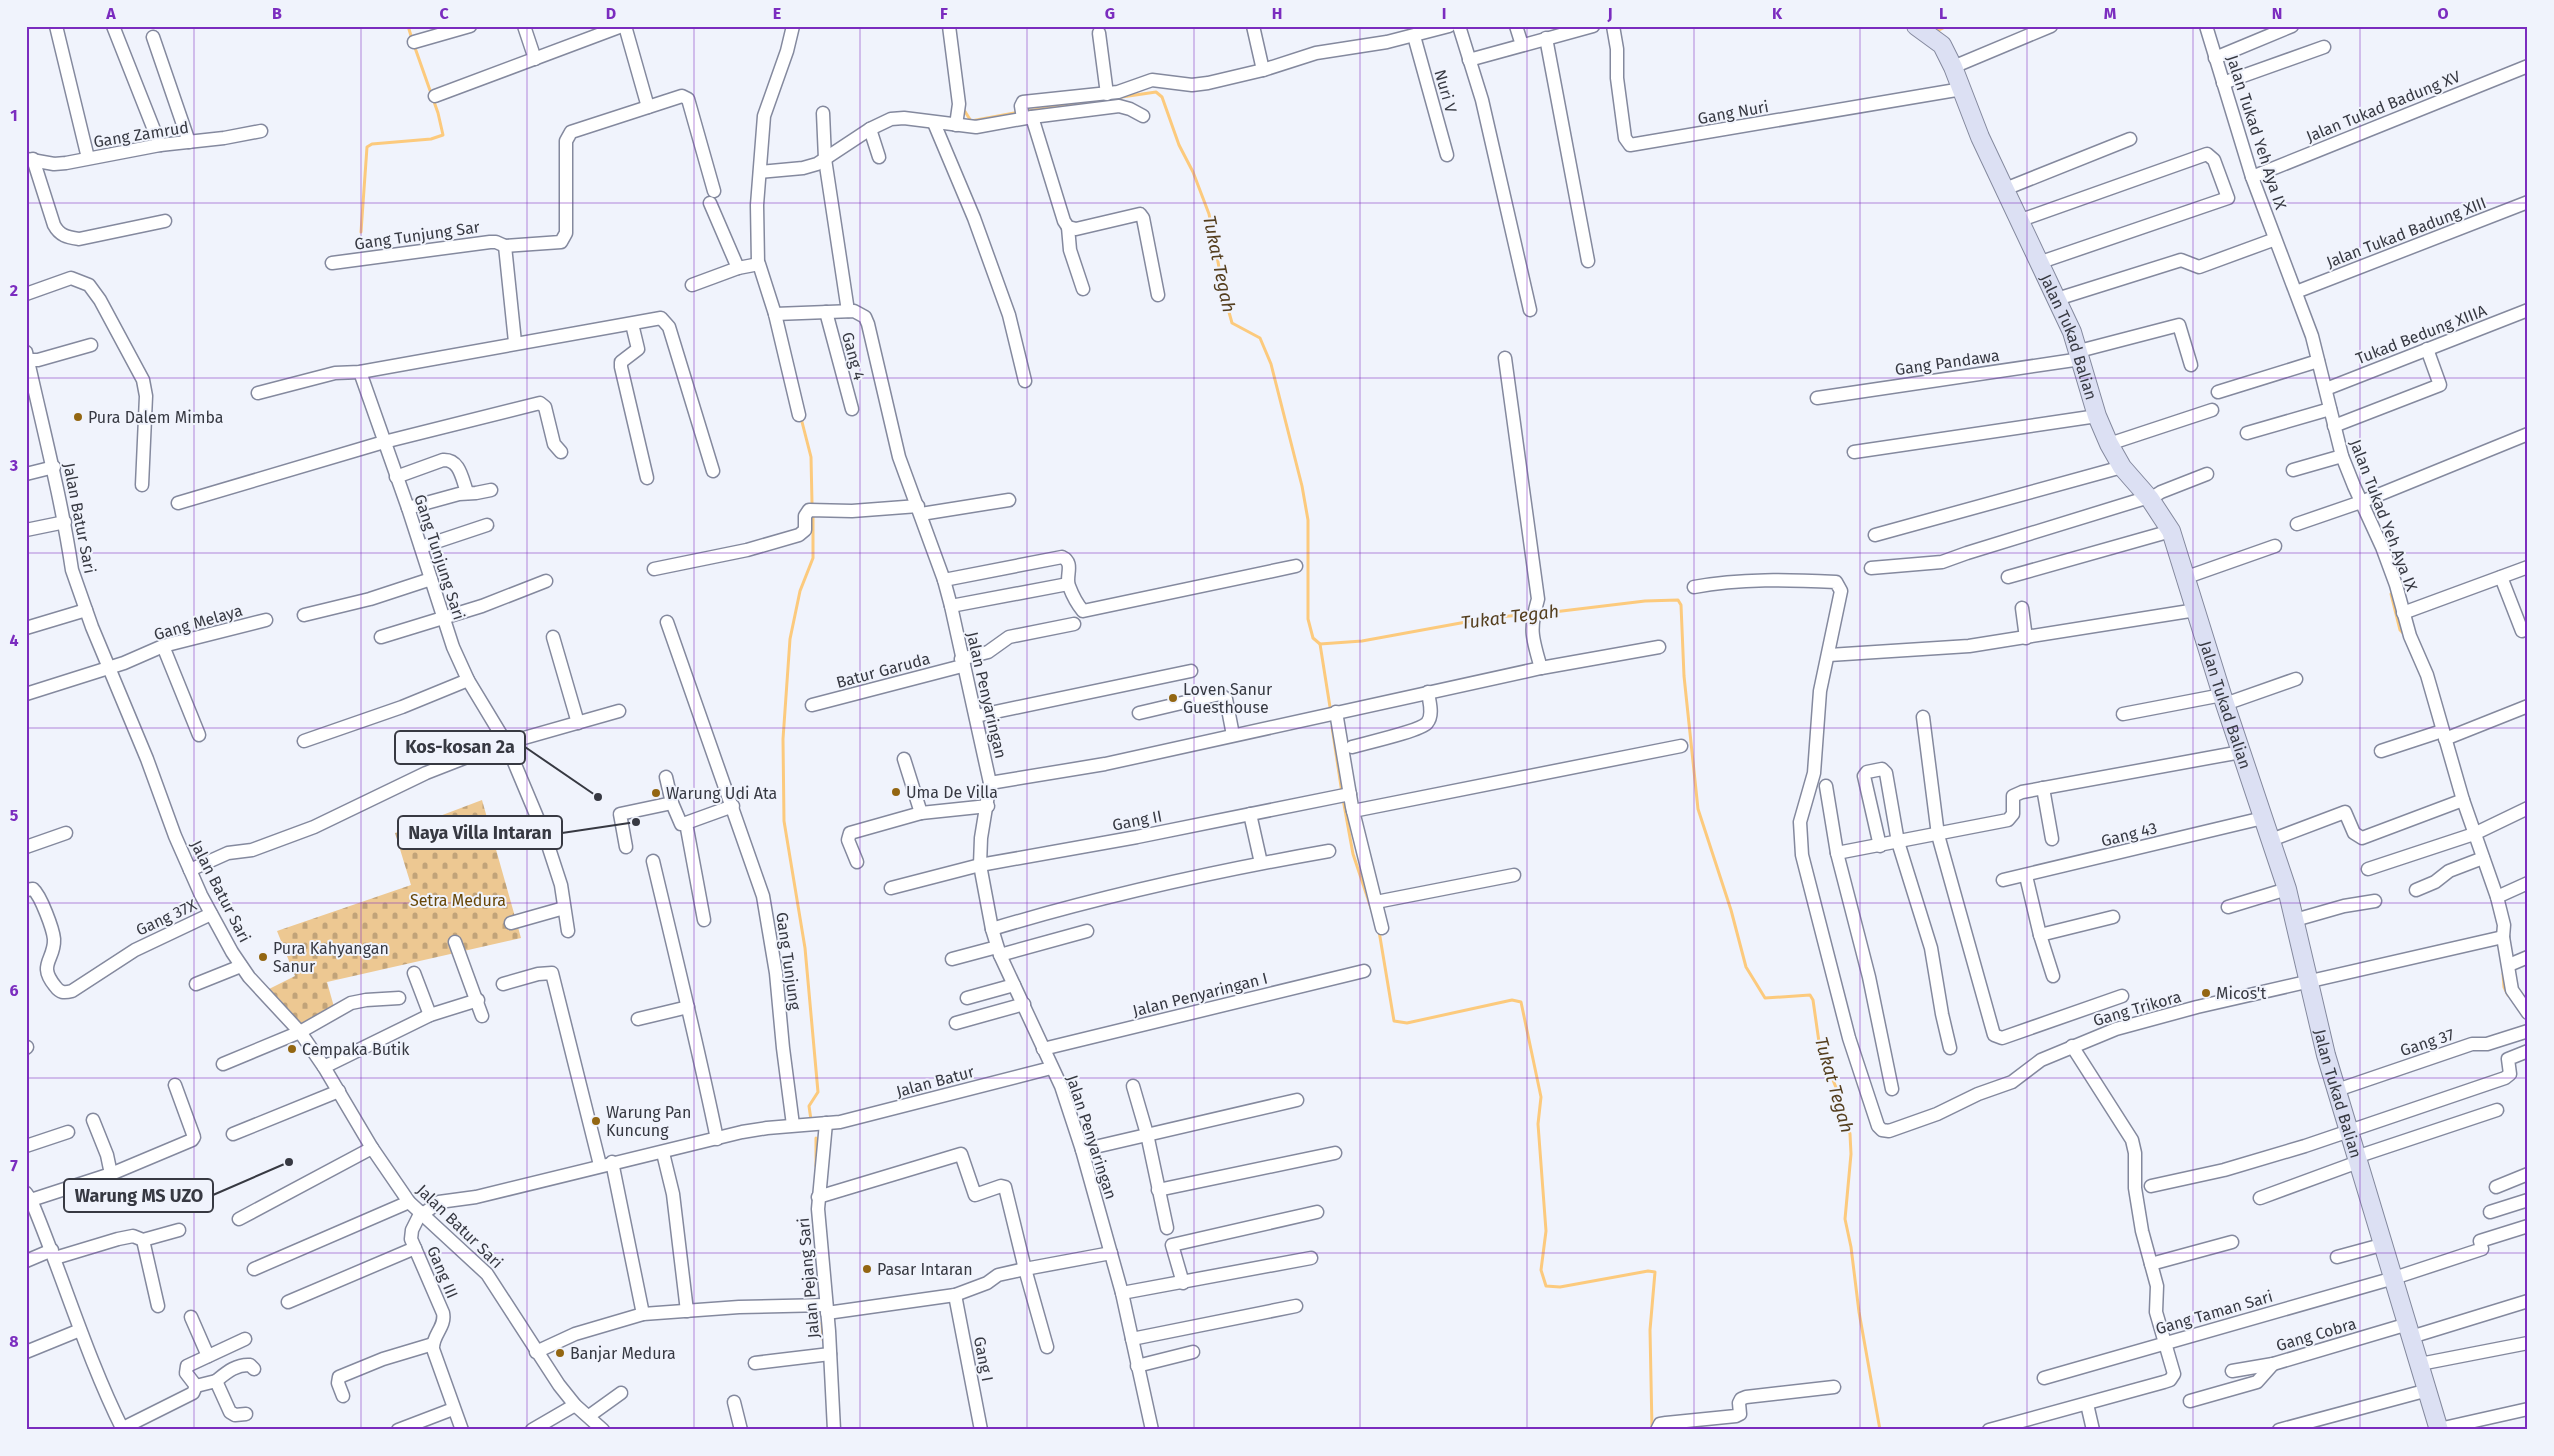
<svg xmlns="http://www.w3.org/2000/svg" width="2554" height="1456" font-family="'Fira Sans',sans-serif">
  <defs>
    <pattern id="cemetery-stones" width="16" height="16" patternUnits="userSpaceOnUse" patternTransform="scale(1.25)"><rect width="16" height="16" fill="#edc892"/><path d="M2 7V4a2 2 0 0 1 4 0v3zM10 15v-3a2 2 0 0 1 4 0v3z" fill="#c1a379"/></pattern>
  </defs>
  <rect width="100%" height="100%" fill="#f0f3fc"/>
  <polygon fill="url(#cemetery-stones)" points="482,800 521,938 327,982 336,1014 303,1030 267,990 295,976 277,931 411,885 395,833"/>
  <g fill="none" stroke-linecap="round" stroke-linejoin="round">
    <g stroke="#fcca7d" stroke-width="3">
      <polyline points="408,26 412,39"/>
      <polyline points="1935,32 1947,26"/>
      <polyline points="964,110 971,121 1020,112"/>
      <polyline points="1026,111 1156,92 1162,97 1179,145 1193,172 1209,214 1224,294 1232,323 1260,338 1271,364 1302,486 1308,520 1308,619 1313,638 1320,644 1362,641 1488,618 1531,614"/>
      <polyline points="361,232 367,147 372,144 431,139 443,135 438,113 414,45"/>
      <polyline points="801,418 811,457 812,503"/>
      <polyline points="2391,594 2400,630 2404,634"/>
      <polyline points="1537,614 1645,601 1678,600 1681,605 1684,676 1698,809 1731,910 1746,967 1765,998 1810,995 1813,1000 1820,1049 1840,1097 1850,1134 1851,1154 1845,1219 1851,1247 1859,1312 1880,1430"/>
      <polyline points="1320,644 1330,707"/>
      <polyline points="1332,727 1342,793"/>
      <polyline points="1343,799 1353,854 1372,911"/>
      <polyline points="1379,931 1394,1021 1407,1023 1512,1000 1521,1002 1541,1097 1538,1124 1546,1231 1541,1270 1546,1286 1560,1287 1648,1271 1655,1272 1650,1330 1652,1429"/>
      <polyline points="2503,974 2504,987 2508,995"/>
      <polyline points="811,1120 809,1106 818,1092 805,948 784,821 783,739 790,639 800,591 813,558 813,517"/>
      <polyline points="816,1166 816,1138"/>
      <polyline points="822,1323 823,1340"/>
    </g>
    <g stroke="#84899e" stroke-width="15">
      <g id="street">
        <polyline points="56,26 88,158"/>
        <polyline points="113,26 160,145"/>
        <polyline points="524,26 535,59"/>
        <polyline points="625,26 648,107"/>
        <polyline points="949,26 959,104 956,125"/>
        <polyline points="1253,26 1263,70"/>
        <polyline points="1459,26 1482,100 1530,310"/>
        <polyline points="1516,26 1522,45"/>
        <polyline points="1613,26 1617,49 1617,78 1625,138 1630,145 1962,89"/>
        <polyline points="2206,26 2252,177 2312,336 2342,456 2354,486 2382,547 2396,585 2410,636 2427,675 2463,800 2497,897 2504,925 2503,937 2512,990 2528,1013"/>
        <polyline points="1099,33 1107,94"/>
        <polyline points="1414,36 1447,155"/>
        <polyline points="153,37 189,142"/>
        <polyline points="1546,38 1588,261"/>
        <polyline points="414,42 470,26"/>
        <polyline points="2215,58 2292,26"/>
        <polyline points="1469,60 1593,26"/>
        <polyline points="1953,67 2051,26"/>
        <polyline points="2223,83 2324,47"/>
        <polyline points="435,96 622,26"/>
        <polyline points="823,113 825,159 848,311"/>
        <polyline points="1032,117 1064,221 1068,227 1076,229 1140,214 1143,218 1158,295"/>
        <polyline points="1023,118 1021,106 1023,102 1118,92 1152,80 1192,85 1208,83 1263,70 1316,53 1387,42 1449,26"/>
        <polyline points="934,123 974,218 1009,315 1025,381"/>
        <polyline points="870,129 879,157"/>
        <polyline points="26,159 54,164 66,163 160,145 224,138 261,131"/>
        <path d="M33 159 54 225C60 236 67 237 79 239L165 221"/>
        <polyline points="760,172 803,168 817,164 870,129 891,119 904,118 976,127 1032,117 1119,106 1130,109 1143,116"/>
        <polyline points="2252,177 2528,66"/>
        <polyline points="2005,189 2130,139"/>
        <polyline points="710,203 738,268"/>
        <polyline points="2021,220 2207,154 2214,160 2228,198 2041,262"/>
        <polyline points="1068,227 1070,250 1083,289"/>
        <polyline points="505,246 515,342"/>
        <polyline points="332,263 490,242 496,242 505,246 561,242 566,233 566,141 571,132 682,96 688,99 714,191"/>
        <polyline points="758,263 757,205 764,116 787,51 793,26"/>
        <polyline points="692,285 738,268 759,264 775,314 799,415"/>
        <polyline points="2296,292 2528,202"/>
        <polyline points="26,294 71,278 89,285 100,300 143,380 146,396 142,485"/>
        <polyline points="2057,299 2181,260 2199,267 2270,241"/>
        <polyline points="826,312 852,409"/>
        <polyline points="775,314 854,311 865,317 868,324 899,457 944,580 951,606 990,783 981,838 980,865 992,929 1000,955 1061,1086 1082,1150 1122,1293 1152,1430"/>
        <polyline points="632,324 638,349 621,362 621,367 647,478"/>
        <polyline points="2079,351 2179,325 2191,365"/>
        <path d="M26 352C42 425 61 496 72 570L92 627 147 759 175 836 201 895 232 952 249 977 300 1032 324 1067 372 1148 409 1202 487 1274 559 1385 575 1405 603 1430"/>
        <path d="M1505 358 1538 599C1529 630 1532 637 1541 668"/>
        <polyline points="26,360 38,360 91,345"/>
        <polyline points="360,372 408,508 453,647 468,680 506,743 545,836 561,885 568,931"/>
        <polyline points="2326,389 2528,310"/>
        <polyline points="2218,392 2318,361"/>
        <polyline points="258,393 335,373 360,372 661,318 669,327 713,471"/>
        <polyline points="1817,398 2081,359"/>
        <polyline points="2334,426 2440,385 2427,349"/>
        <polyline points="2247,433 2330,409"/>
        <polyline points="2109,444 2212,410"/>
        <polyline points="1854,452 2097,416"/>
        <polyline points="2293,470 2342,456"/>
        <polyline points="26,474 54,467"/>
        <path d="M396 477 443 460C460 459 462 479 467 492"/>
        <polyline points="2150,499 2161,492 2207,474"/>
        <polyline points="178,503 384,442 540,403 545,407 554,444 561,452"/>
        <polyline points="408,508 459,494 476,493 491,490"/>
        <polyline points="921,514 1009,500"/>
        <polyline points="2297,524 2361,502 2528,434"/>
        <polyline points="26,530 65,522"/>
        <polyline points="1875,535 2122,467"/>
        <polyline points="421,547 487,525"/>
        <polyline points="1871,568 1942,562 1967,553 2149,497"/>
        <polyline points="654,569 747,550 799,535 805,530 805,516 809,510 852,511 918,506"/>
        <polyline points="2008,577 2171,531"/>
        <polyline points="2187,577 2275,546"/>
        <polyline points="2501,577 2522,631"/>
        <path d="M944 580 1062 557C1075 563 1065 576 1069 586 1072 594 1077 604 1083 611L1296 566"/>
        <path d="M1694 587C1741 578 1789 580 1836 582L1841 591 1820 691 1814 773 1800 822 1802 855 1849 1038 1878 1126 1882 1130 1889 1131 1937 1114 1978 1094 2012 1082 2041 1060 2116 1029 2197 1007 2503 937"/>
        <polyline points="951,606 1068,584"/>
        <polyline points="2022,608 2026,638"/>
        <polyline points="2403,613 2528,567"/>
        <polyline points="304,615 370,599 431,579"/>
        <polyline points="667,622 763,896 776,973 783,1048 793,1125"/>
        <polyline points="26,628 86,610"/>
        <polyline points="381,637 482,606 546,581"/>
        <polyline points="553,637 578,723"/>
        <polyline points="163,646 199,735"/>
        <polyline points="1829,655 1969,646 2196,610"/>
        <polyline points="961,659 988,652 1009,637 1074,624"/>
        <polyline points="26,694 124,663 163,646 266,620"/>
        <polyline points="2225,704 2296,679"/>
        <polyline points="812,705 962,666"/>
        <polyline points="1336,712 1352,807 1382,928"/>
        <polyline points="1139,713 1220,694 1226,699 1233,735"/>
        <polyline points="2123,714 2222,695"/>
        <polyline points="976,716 1191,671"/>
        <polyline points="1923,717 1938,835 1994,1035 2002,1038 2122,996"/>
        <polyline points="2445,739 2528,706"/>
        <polyline points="304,741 402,707 468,680"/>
        <path d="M1352 747C1366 743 1420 731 1427 723 1434 715 1429 701 1428 692"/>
        <polyline points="2381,751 2442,731"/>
        <polyline points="904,759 921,813"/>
        <polyline points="666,777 672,803 681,824 686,823"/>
        <polyline points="990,783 1105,764 1541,668 1659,647"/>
        <polyline points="1826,786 1837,853 1869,977 1892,1089"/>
        <polyline points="2043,788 2052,839"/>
        <polyline points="1353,811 1681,746"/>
        <polyline points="1250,814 1261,863"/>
        <polyline points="2271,840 2345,812 2354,833 2362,838 2463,800"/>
        <polyline points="1880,846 1864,776 1867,772 1882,769 1886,773 1898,842 1931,948 1942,1014 1950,1048"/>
        <polyline points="26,847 66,833"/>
        <polyline points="626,847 620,814 672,803"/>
        <polyline points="1837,853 2008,820 2013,814 2013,796 2022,792 2241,752"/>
        <path d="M653 861C675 954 698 1046 717 1139"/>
        <polyline points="857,862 848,840 850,833 921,813 988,806"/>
        <polyline points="2368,869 2474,834 2528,808"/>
        <polyline points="190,870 228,853 252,850 314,827 426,773 467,757 506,743 619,711"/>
        <polyline points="2026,876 2040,935 2053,976"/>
        <polyline points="2003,880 2263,818"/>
        <polyline points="891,888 980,865 1137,837 1350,794"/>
        <path d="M26 890 33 889C41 896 53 929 54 939 55 960 37 964 55 986 60 993 64 993 72 991L135 950 211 914"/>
        <polyline points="2416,890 2435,882 2449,871 2483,858"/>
        <polyline points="2497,897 2528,883"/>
        <polyline points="1376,902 1514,875"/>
        <polyline points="2228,907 2287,889"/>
        <polyline points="704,920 686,823 733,806"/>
        <polyline points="2295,920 2344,906 2375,901"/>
        <polyline points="511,923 564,908"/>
        <path d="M992 929C1102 896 1215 871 1329 851"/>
        <polyline points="2040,935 2113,917"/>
        <polyline points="455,942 482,1016"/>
        <polyline points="1000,955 1087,931"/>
        <polyline points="952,959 997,947"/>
        <polyline points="2509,965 2528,957"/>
        <polyline points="414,973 430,1015"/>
        <polyline points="196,984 241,966"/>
        <polyline points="503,984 538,974 552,973 600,1165"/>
        <polyline points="967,998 1014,985"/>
        <polyline points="638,1019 688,1007"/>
        <polyline points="956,1023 1024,1004"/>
        <polyline points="26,1048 27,1047"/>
        <polyline points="1043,1049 1364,971"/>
        <polyline points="223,1064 300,1032 351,1003 366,1000 399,998"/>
        <polyline points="324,1067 430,1015 478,1000"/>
        <polyline points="1133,1086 1147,1134 1167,1228"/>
        <polyline points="2337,1090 2472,1044 2487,1044 2528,1031"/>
        <polyline points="93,1120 107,1155 111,1174"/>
        <polyline points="826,1123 818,1209 829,1331 834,1430"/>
        <polyline points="233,1134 339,1091"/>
        <polyline points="26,1146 68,1132"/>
        <polyline points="1082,1150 1297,1100"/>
        <polyline points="663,1153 673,1194 687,1311"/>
        <polyline points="2356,1157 2497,1110"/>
        <polyline points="612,1162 643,1314"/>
        <polyline points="2151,1186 2224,1170 2305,1146 2505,1078 2510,1074 2508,1059 2528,1051"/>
        <polyline points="2496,1187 2528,1174"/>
        <polyline points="1158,1190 1335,1153"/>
        <path d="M26 1193 31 1200C63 1276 86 1356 123 1430"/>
        <polyline points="818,1197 961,1154 975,1195 1001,1186 1005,1187 1025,1269 1111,1253"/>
        <polyline points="2260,1198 2358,1162"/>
        <polyline points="31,1200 111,1174 192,1140 194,1137 175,1085"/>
        <path d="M421 1212 412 1230 411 1239 443 1313C446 1327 432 1335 433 1349L462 1430"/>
        <polyline points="2490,1212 2528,1200"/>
        <polyline points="423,1214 439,1202 476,1197 742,1132 767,1128 840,1122 1051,1068"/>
        <polyline points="239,1219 372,1148"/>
        <polyline points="143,1240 158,1306"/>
        <polyline points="2337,1257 2385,1244"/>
        <polyline points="55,1258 118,1239 133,1236 143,1240 179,1230"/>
        <polyline points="26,1261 52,1250"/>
        <polyline points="2151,1264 2232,1242"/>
        <polyline points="254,1269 409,1202"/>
        <polyline points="1183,1283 1172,1245 1317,1212"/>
        <polyline points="1122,1293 1311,1258"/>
        <polyline points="955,1295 981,1430"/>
        <polyline points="288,1302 415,1248"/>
        <polyline points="827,1313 955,1295 987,1283 998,1275 1025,1269 1047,1347"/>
        <polyline points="191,1317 208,1356"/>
        <polyline points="2411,1337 2528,1301"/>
        <polyline points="1132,1339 1296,1306"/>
        <polyline points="26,1352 80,1330"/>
        <polyline points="536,1352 575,1334 643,1314 739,1307 826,1305"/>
        <polyline points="755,1363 830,1354"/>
        <polyline points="2420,1364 2528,1343"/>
        <polyline points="1137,1366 1193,1352"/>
        <polyline points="2232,1371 2273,1364 2408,1324"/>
        <polyline points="2044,1378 2394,1278 2482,1249 2480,1241 2528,1226"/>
        <path d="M216 1381C226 1373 236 1364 250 1365L254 1369"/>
        <polyline points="196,1386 216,1381 230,1412 235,1415 246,1414"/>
        <polyline points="343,1396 338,1383 339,1377 383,1359 433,1344"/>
        <polyline points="2190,1401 2257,1382 2273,1364"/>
        <polyline points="734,1402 741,1430"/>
        <polyline points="2087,1404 2093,1430"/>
        <polyline points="589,1416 621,1393"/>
        <polyline points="123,1428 193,1393 196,1386 186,1373 187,1366 245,1339"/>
        <polyline points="2439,1429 2528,1409"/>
        <polyline points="398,1430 453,1409"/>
        <polyline points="532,1430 575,1405"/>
        <polyline points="1657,1430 1660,1424 1666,1423 1736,1416 1740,1414 1739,1403 1741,1399 1746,1397 1834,1387"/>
        <polyline points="1989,1430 2164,1382 2170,1380 2174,1374 2156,1312 2157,1286 2142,1231 2135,1188 2135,1153 2132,1140 2072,1046"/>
        <polyline points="2279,1430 2428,1390"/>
      </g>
    </g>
    <g stroke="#84899e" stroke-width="20">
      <g id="secondary">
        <path id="s1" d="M1916 26 1942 45 1953 67 1980 137 2072 332 2097 416 2109 444 2122 467 2150 499 2171 531 2222 695 2287 889 2326 1055 2439 1430"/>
      </g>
    </g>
    <use href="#street" stroke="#fff" stroke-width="12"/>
    <use href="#secondary" stroke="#dce0f3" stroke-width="18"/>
  </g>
  <path fill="none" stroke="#7b2cbf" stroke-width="1" stroke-opacity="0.55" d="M194 26V1430M361 26V1430M527 26V1430M694 26V1430M860 26V1430M1027 26V1430M1194 26V1430M1360 26V1430M1527 26V1430M1694 26V1430M1860 26V1430M2027 26V1430M2193 26V1430M2360 26V1430M26 203H2528M26 378H2528M26 553H2528M26 728H2528M26 903H2528M26 1078H2528M26 1253H2528"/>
  <g fill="#936612" stroke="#f0f3fc" stroke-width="2">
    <circle cx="78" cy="417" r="5"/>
    <circle cx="1173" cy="698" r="5"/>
    <circle cx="896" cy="792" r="5"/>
    <circle cx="656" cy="793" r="5"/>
    <circle cx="263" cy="957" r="5"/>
    <circle cx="2206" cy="993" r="5"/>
    <circle cx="292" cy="1049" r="5"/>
    <circle cx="596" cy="1121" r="5"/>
    <circle cx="867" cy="1269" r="5"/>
    <circle cx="560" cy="1353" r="5"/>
  </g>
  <g text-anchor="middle" stroke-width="4" stroke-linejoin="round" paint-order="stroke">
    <g font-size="16" fill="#373942" stroke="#f0f3fc">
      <text transform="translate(1446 91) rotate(74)" y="6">Nuri V</text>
      <text transform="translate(2383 106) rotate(-22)" y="6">Jalan Tukad Badung XV</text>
      <text transform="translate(1733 112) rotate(-10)" y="6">Gang Nuri</text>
      <text transform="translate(2257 132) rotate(72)" y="6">Jalan Tukad Yeh Aya IX</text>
      <text transform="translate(141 134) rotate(-9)" y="6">Gang Zamrud</text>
      <text transform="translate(2406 232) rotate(-21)" y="6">Jalan Tukad Badung XIII</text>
      <text transform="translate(417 235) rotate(-8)" y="6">Gang Tunjung Sar</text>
      <text transform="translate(2421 334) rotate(-21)" y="6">Tukad Bedung XIIIA</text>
      <text dy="6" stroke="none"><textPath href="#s1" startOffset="351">Jalan Tukad Balian</textPath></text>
      <text transform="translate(854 356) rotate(75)" y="6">Gang 4</text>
      <text transform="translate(1947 362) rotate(-8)" y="6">Gang Pandawa</text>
      <text transform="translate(2384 515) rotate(69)" y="6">Jalan Tukad Yeh Aya IX</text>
      <text transform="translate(80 518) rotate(79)" y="6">Jalan Batur Sari</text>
      <text transform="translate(440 557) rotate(72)" y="6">Gang Tunjung Sari</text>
      <text transform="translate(198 622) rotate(-16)" y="6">Gang Melaya</text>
      <text transform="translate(883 670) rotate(-15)" y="6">Batur Garuda</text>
      <text transform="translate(987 695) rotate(77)" y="6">Jalan Penyaringan</text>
      <text dy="6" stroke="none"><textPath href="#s1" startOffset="755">Jalan Tukad Balian</textPath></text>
      <text transform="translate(1137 820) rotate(-11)" y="6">Gang II</text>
      <text transform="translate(2129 834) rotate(-14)" y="6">Gang 43</text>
      <text transform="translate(221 891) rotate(63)" y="6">Jalan Batur Sari</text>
      <text transform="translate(166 917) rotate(-25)" y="6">Gang 37X</text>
      <text transform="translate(789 961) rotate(82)" y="6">Gang Tunjung</text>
      <text transform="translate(1200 994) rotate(-14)" y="6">Jalan Penyaringan I</text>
      <text transform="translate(2137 1008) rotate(-16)" y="6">Gang Trikora</text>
      <text transform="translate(2427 1042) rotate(-18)" y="6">Gang 37</text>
      <text transform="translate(935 1081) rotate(-15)" y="6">Jalan Batur</text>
      <text dy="6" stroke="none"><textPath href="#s1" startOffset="1160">Jalan Tukad Balian</textPath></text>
      <text transform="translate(1092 1137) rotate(72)" y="6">Jalan Penyaringan</text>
      <text transform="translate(460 1226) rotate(44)" y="6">Jalan Batur Sari</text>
      <text transform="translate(443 1272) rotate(67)" y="6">Gang III</text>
      <text transform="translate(808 1278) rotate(-95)" y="6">Jalan Pejang Sari</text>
      <text transform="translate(2214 1312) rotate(-16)" y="6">Gang Taman Sari</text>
      <text transform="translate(2316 1334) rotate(-16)" y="6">Gang Cobra</text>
      <text transform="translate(984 1359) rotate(79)" y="6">Gang I</text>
    </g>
    <g font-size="16" fill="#373942" stroke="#f0f3fc" text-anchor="start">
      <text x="88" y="423">Pura Dalem Mimba</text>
      <text x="1183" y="695">Loven Sanur<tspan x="1183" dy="18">Guesthouse</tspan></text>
      <text x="906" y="798">Uma De Villa</text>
      <text x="666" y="799">Warung Udi Ata</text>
      <text x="273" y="954">Pura Kahyangan<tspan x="273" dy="18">Sanur</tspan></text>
      <text x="2216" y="999">Micos't</text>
      <text x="302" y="1055">Cempaka Butik</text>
      <text x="606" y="1118">Warung Pan<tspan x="606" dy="18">Kuncung</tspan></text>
      <text x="877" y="1275">Pasar Intaran</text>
      <text x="570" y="1359">Banjar Medura</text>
    </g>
    <g font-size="16" fill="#674608" stroke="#f0f3fc">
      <text x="458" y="906">Setra Medura</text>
    </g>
    <g font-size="18" font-style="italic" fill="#543e1e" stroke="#f0f3fc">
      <text transform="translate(1219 264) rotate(78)" y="6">Tukat Tegah</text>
      <text transform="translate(1510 617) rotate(-7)" y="6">Tukat Tegah</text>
      <text transform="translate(1834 1085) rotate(74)" y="6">Tukat Tegah</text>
    </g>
  </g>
  <path fill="none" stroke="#373942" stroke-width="2" d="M598 797L525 747M636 822L562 833M289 1162L213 1195"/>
  <g fill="#373942" stroke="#f0f3fc" stroke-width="2">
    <circle cx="598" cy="797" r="5"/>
    <circle cx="636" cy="822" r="5"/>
    <circle cx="289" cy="1162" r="5"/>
  </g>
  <g fill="#f0f3fc" stroke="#373942" stroke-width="2">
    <rect x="395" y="731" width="130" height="33" rx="5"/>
    <rect x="398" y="816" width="164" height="33" rx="5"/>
    <rect x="64" y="1179" width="149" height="33" rx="5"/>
  </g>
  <g font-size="18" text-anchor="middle" font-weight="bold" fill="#373942">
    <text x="460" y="753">Kos-kosan 2a</text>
    <text x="480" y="839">Naya Villa Intaran</text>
    <text x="139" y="1202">Warung MS UZO</text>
  </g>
  <rect width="2554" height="1456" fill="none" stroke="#f0f3fc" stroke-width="55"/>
  <rect x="28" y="28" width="2498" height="1400" fill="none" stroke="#7b2cbf" stroke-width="2"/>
  <g font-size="16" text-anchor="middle" font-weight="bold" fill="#7b2cbf">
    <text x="111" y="19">A</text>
    <text x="277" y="19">B</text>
    <text x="444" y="19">C</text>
    <text x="611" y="19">D</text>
    <text x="777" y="19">E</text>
    <text x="944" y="19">F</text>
    <text x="1110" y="19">G</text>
    <text x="1277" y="19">H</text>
    <text x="1444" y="19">I</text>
    <text x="1610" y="19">J</text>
    <text x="1777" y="19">K</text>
    <text x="1943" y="19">L</text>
    <text x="2110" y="19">M</text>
    <text x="2277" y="19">N</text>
    <text x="2443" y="19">O</text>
    <text x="14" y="121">1</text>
    <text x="14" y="296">2</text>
    <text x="14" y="471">3</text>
    <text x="14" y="646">4</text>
    <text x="14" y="821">5</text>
    <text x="14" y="996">6</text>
    <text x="14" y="1171">7</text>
    <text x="14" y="1347">8</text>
  </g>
</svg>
